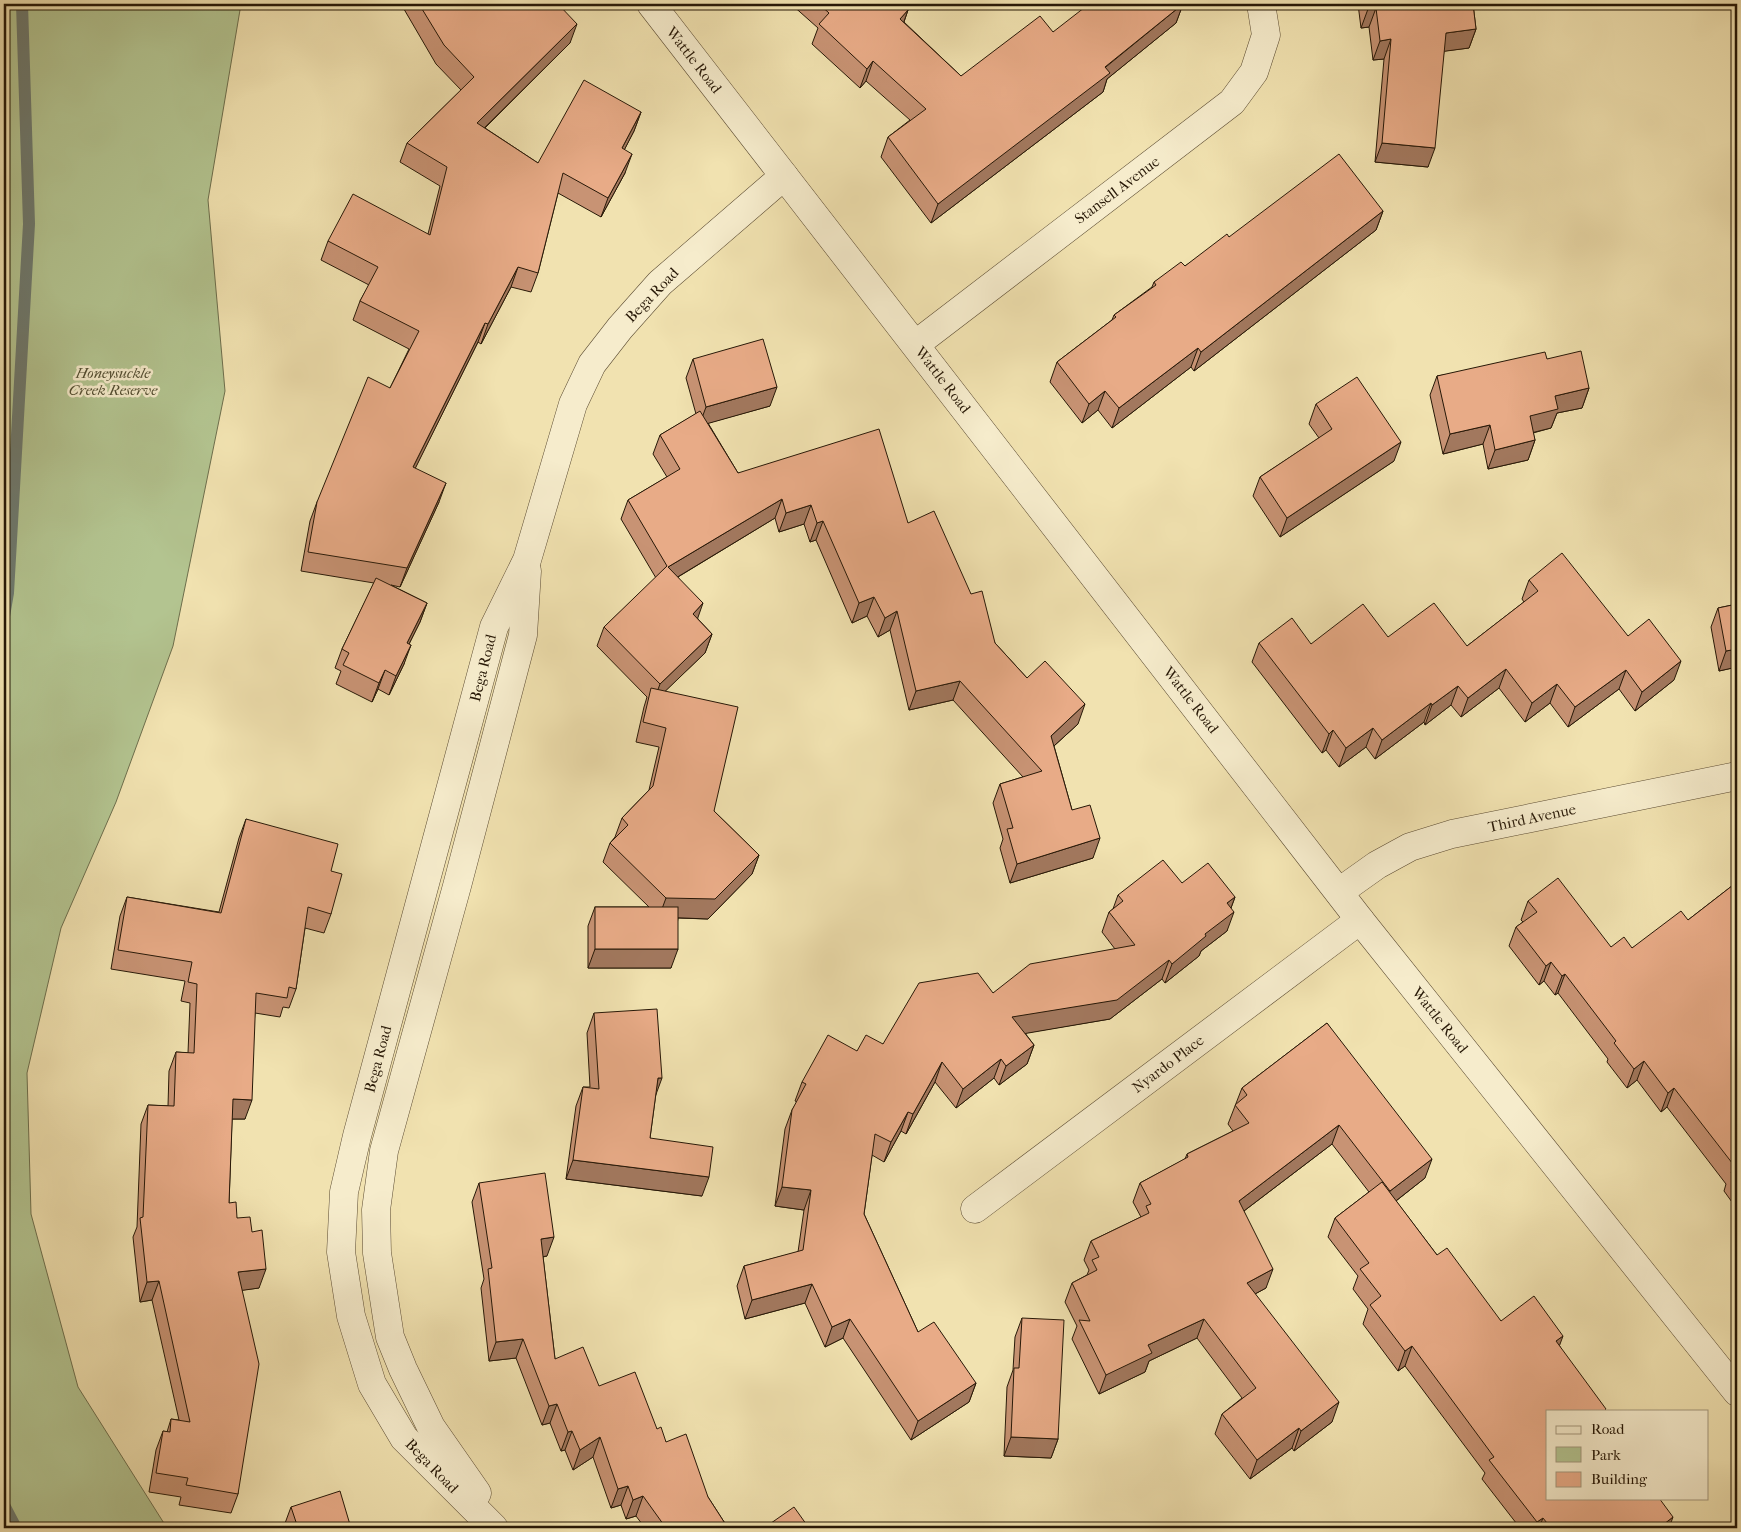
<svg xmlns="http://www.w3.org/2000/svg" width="1741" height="1532" font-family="'IM FELL French Canon',serif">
  <rect width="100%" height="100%" fill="#f1e2b0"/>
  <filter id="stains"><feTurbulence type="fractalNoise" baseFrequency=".004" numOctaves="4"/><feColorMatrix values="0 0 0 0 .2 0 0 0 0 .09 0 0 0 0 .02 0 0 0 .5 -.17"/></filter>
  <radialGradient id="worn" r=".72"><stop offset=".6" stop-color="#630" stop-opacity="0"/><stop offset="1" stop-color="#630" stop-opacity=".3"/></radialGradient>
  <polygon fill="#b3c490" stroke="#6d6e4c" points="4,4 241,4 208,200 225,391 173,646 116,802 61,928 27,1073 31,1214 78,1387 167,1528 4,1528"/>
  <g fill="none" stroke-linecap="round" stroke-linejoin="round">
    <g stroke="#6e7a6f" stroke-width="12">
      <polyline points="4,616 8,593 29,224 22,4"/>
      <polyline points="4,1505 16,1528"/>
    </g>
    <g stroke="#5a4a31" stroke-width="29">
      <g id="street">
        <polyline points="651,4 1360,920 1737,1392"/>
        <polyline points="916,344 1232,102 1254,72 1266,35 1261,4"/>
        <polyline points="1339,892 1377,865 1410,847 1452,834 1737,776"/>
        <polyline points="975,1209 1360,920"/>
        <polyline points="477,1493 431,1427 403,1369 390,1337 377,1253 376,1210 384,1151 457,886 523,635 527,571"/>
        <polyline points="494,1528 404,1438 372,1384 351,1316 341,1252 344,1192 357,1136 494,627 527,560 573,404 592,364 620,328 660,283 784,176"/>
      </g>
    </g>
    <use href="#street" stroke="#f6eccc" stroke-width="28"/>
  </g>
  <g fill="#c89374" stroke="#271807">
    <polygon points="401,4 558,4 570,43 485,128 538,163 641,112 634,131 624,150 625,173 601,217 558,193 538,273 531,292 511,287 481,344 478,342 415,468 439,502 400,587 391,585 427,603 420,622 409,644 404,664 389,695 378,689 372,702 336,684 341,671 335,668 342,649 374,583 301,571 310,521 317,502 390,388 409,349 353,320 360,301 369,285 321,260 328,241 428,234 440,186 400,162 407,143 461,90 436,64"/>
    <polygon points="791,4 901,4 908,10 904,22 961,76 1053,32 1183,4 1176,23 1107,79 1103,92 931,223 881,157 888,137 910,120 866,81 860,88 812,44 818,28"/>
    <polygon points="1358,4 1473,4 1476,29 1469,48 1444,51 1428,167 1375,162 1384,59 1373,60 1369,27 1361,28"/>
    <polygon points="1383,211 1376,230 1194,371 1191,367 1112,428 1098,410 1082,423 1050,382 1057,362 1112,320 1114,315 1152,287 1154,282 1185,266 1229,237"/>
    <polygon points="693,359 770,406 708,423 738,473 908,523 971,594 995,643 1027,678 1078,724 1054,746 1072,810 1093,858 1010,883 1000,848 1003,839 993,803 1000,784 1023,777 953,700 909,710 890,630 878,637 867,616 852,623 816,540 810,542 804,524 779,532 775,518 678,577 698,619 712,634 705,653 665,691 714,811 759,855 752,874 708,919 678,918 671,968 588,968 588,926 595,907 649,907 603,862 610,843 615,837 622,818 649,790 659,747 636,742 644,707 647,697 597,646 604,627 656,578 621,519 628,500 667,477 653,454 660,435 696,414 686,378"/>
    <polygon points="1547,359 1589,388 1582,408 1557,413 1551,428 1533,433 1535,440 1528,460 1488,469 1483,444 1443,454 1430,395 1437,376"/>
    <polygon points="1316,404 1394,461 1280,537 1253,496 1260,477 1319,438 1309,424"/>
    <polygon points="1529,580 1628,636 1674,680 1635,711 1619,689 1568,727 1550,703 1525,722 1499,688 1461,717 1451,705 1425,725 1424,722 1375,759 1366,747 1339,767 1326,750 1322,753 1252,662 1259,643 1311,644 1388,637 1467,646 1524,602 1522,599"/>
    <polygon points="1737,604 1737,667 1719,671 1711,627 1718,608"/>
    <polygon points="246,819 331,871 331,914 324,933 305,928 296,989 289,1008 283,1007 280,1017 255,1013 245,1119 232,1119 229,1203 237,1218 259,1288 242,1290 238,1494 231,1513 179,1505 181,1497 149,1492 156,1450 163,1431 167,1432 171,1419 179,1420 152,1300 140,1302 133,1237 137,1227 141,1124 148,1105 168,1106 169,1071 176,1052 188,1053 190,1003 181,1001 185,981 111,969 120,916 127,897 219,912 239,838"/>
    <polygon points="1737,882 1737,1209 1724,1191 1726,1184 1667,1107 1661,1112 1637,1080 1627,1088 1607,1062 1608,1059 1558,993 1555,995 1544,981 1539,985 1509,946 1516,927 1523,922 1521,920 1528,901 1611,947 1632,948 1688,920"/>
    <polygon points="1182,883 1235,897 1231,908 1227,931 1201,951 1199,956 1165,983 1162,979 1110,1019 1025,1033 1034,1045 1027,1064 999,1085 994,1078 956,1108 935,1082 906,1134 901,1131 884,1162 872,1155 864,1214 918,1332 976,1383 969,1402 911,1440 843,1338 825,1347 805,1303 745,1319 737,1286 744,1266 798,1252 804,1210 775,1206 785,1129 792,1110 797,1102 795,1101 802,1082 857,1051 883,1044 993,993 1115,949 1102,932 1109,912 1113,909 1118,895"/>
    <polygon points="594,1013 656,1093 650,1138 702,1196 566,1179 576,1106 583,1087 590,1087 587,1033"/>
    <polygon points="1327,1023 1425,1178 1396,1201 1437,1255 1501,1321 1560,1346 1547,1498 1669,1528 1520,1528 1482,1479 1485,1473 1405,1366 1398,1371 1363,1324 1368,1309 1353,1289 1358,1276 1328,1237 1335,1218 1369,1192 1332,1144 1244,1211 1266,1288 1255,1294 1332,1422 1294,1451 1292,1448 1250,1479 1215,1434 1222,1414 1242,1398 1197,1338 1149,1361 1145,1372 1099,1394 1072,1339 1077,1326 1065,1302 1072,1283 1087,1275 1089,1270 1084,1260 1091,1241 1141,1217 1133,1202 1140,1183 1185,1159 1187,1154 1233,1131 1228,1124 1242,1088"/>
    <polygon points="479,1183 547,1256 543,1257 555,1359 599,1386 657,1429 666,1442 708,1497 728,1528 645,1528 636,1516 626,1519 621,1505 611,1508 593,1457 573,1470 565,1450 561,1451 550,1423 542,1425 516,1358 489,1361 481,1288 484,1279 472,1202"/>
    <polygon points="1022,1318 1058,1439 1051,1458 1004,1456 1007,1387 1013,1370 1015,1337"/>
    <polygon points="291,1507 351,1528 285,1528 284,1526"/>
  </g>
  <g fill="#a2785e" stroke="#271807">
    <polygon points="1183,4 1176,23 1107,79 1103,92 931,223 938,204"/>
    <polygon points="1376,8 1369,27 1361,28 1368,9"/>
    <polygon points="908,10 901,30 900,19"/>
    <polygon points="577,24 570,43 470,142 477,123"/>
    <polygon points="1476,29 1469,48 1439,52 1446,33"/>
    <polygon points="1391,39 1384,59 1373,60 1380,41"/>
    <polygon points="873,61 866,81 860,88 867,69"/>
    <polygon points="641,112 634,131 615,168 622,148"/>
    <polygon points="1382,143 1435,148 1428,167 1375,162"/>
    <polygon points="632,154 625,173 601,217 608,198"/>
    <polygon points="1383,211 1376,230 1194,371 1201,352"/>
    <polygon points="518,267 511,287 481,344 488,324"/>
    <polygon points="485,323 478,342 406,487 413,467"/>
    <polygon points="1198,348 1191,367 1112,428 1119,408"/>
    <polygon points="777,387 770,406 699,426 706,407"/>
    <polygon points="1589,388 1582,408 1557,413 1551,428 1523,435 1530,416 1555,396"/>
    <polygon points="1105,391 1098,410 1082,423 1089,404"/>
    <polygon points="1490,425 1483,444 1443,454 1450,434"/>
    <polygon points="1535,440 1528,460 1488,469 1495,450"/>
    <polygon points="1401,442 1394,461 1280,537 1287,518"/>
    <polygon points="446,483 439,502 400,587 407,568"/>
    <polygon points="782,499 775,518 661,587 668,567"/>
    <polygon points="811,505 804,524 779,532 786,513"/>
    <polygon points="823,521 816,540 810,542 817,523"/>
    <polygon points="874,597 867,616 852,623 859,603"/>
    <polygon points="427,603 420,622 400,662 407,643"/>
    <polygon points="703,603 696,623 693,614"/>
    <polygon points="897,611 890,630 878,637 885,618"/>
    <polygon points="712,634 705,653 653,703 660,684"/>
    <polygon points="411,645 404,664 389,695 396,676"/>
    <polygon points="1737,649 1737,667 1719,671 1726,651"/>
    <polygon points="1681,661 1674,680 1635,711 1642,692"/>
    <polygon points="1506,669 1499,688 1461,717 1468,698"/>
    <polygon points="385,670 378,689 372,702 379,683"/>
    <polygon points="1626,670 1619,689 1568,727 1575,707"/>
    <polygon points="960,681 953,700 909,710 916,691"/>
    <polygon points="1557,684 1550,703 1525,722 1532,703"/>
    <polygon points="1458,686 1451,705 1425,725 1432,705"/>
    <polygon points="1431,703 1424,722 1375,759 1382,740"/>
    <polygon points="1085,704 1078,724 1044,755 1051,736"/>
    <polygon points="1373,728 1366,747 1339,767 1346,748"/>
    <polygon points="1333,730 1326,750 1322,753 1329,734"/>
    <polygon points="1100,838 1093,858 1010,883 1017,864"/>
    <polygon points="759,855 752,874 708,919 659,917 666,898"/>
    <polygon points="1235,897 1228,916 1234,912 1227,931 1201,951 1199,956 1165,983 1172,964 1205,934 1227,903"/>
    <polygon points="595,949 678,949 671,968 588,968"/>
    <polygon points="1169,960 1162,979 1110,1019 1005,1037 1012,1017"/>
    <polygon points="1551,962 1544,981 1539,985 1546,966"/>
    <polygon points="1565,974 1558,993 1555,995 1562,976"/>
    <polygon points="1034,1045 1027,1064 999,1085 1006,1066"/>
    <polygon points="1001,1059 994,1078 956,1108 963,1089"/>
    <polygon points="1644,1061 1637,1080 1627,1088 1634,1069"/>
    <polygon points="942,1062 935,1082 906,1134 913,1114"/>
    <polygon points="658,1078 662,1078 655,1097"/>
    <polygon points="1674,1088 1667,1107 1661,1112 1668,1093"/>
    <polygon points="233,1099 252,1100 245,1119 226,1119"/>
    <polygon points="908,1112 901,1131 884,1162 891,1142"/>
    <polygon points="1339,1125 1332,1144 1232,1220 1239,1201"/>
    <polygon points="1432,1159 1425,1178 1383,1211 1390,1191"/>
    <polygon points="573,1160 709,1177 702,1196 566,1179"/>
    <polygon points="782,1187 811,1190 804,1210 775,1206"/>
    <polygon points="554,1237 547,1256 534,1258 541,1239"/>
    <polygon points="266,1269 259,1288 231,1292 238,1272"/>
    <polygon points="1273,1269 1266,1288 1240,1302 1247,1283"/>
    <polygon points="159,1281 152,1300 140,1302 147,1282"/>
    <polygon points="812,1284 805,1303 745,1319 752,1300"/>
    <polygon points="850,1319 843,1338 825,1347 832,1327"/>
    <polygon points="1204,1319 1197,1338 1149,1361 1145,1372 1099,1394 1106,1375 1148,1345"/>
    <polygon points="1563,1336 1556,1355 1556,1341"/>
    <polygon points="523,1339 516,1358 489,1361 496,1342"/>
    <polygon points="1412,1346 1405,1366 1398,1371 1405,1351"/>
    <polygon points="976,1383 969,1402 911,1440 918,1421"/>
    <polygon points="1339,1402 1332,1422 1294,1451 1301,1431"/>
    <polygon points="557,1404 550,1423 542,1425 549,1406"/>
    <polygon points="1299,1428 1292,1448 1250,1479 1257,1460"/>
    <polygon points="572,1431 565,1450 561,1451 568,1432"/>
    <polygon points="600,1437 593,1457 573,1470 580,1450"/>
    <polygon points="1011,1437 1058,1439 1051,1458 1004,1456"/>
    <polygon points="628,1486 621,1505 611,1508 618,1489"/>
    <polygon points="643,1496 636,1516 626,1519 633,1500"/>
    <polygon points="1673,1517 1669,1528 1659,1528"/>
    <polygon points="1543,1518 1539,1528 1535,1528 1537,1522"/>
  </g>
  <g fill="#e8ab87" stroke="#271807">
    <polygon points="419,4 558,4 577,24 477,123 538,163 584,80 641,112 622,148 632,154 608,198 563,173 538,273 518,267 488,324 485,323 413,467 446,483 407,568 308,552 317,502 368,377 390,388 419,331 360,301 378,267 328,241 353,194 430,235 447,167 407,143 474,77 444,45"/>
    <polygon points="819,4 901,4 908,10 900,19 961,76 1040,16 1053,32 1089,4 1183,4 1105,67 1110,73 938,204 888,137 926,109 873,61 867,69 819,24 829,13"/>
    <polygon points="1368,4 1473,4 1476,29 1446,33 1435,148 1382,143 1391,39 1380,41 1376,8 1368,9"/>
    <polygon points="1339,154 1383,211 1201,352 1198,348 1119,408 1105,391 1089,404 1057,362 1116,317 1114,315 1156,285 1154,282 1181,262 1185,266 1227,234 1229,237"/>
    <polygon points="763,339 777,387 706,407 693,359"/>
    <polygon points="1581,351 1589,388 1555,396 1558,409 1530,416 1535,440 1495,450 1490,425 1450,434 1437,376 1545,352 1547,359"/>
    <polygon points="1357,377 1401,442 1287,518 1260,477 1332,429 1316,404"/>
    <polygon points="700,411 738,473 879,429 908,523 934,511 971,594 982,591 995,643 1027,678 1045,661 1085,704 1051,736 1072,810 1090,805 1100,838 1017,864 1007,829 1013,828 1000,784 1042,771 960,681 916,691 897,611 885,618 874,597 859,603 823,521 817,523 811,505 786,513 782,499 668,567 703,603 693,614 712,634 660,684 604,627 667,566 628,500 680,469 660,435"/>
    <polygon points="1562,553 1628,636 1649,619 1681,661 1642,692 1626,670 1575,707 1557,684 1532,703 1506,669 1468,698 1458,686 1432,705 1431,703 1382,740 1373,728 1346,748 1333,730 1329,734 1259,643 1292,618 1311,644 1363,604 1388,637 1434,603 1467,646 1538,591 1529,580"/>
    <polygon points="376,578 427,603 407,643 411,645 396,676 385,670 379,683 343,665 349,653 342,649"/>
    <polygon points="1737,604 1737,649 1726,651 1718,608"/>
    <polygon points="651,688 738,707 714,811 759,855 715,899 666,898 610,843 628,825 622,818 653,786 666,728 643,722"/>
    <polygon points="246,819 338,844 331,871 342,874 331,914 308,907 296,989 289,987 287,998 256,993 252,1100 233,1099 229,1203 236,1202 237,1218 250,1217 252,1232 262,1230 266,1269 238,1272 259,1364 238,1494 186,1485 188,1478 156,1473 163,1431 170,1432 171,1419 190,1422 159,1281 147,1282 140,1218 143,1217 148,1105 174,1106 176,1052 194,1053 197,984 188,982 192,962 118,950 127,897 221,913"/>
    <polygon points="1163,860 1182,883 1208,863 1235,897 1227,903 1234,912 1205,934 1206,936 1172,964 1169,960 1117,1000 1012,1017 1034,1045 1006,1066 1001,1059 963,1089 942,1062 913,1114 908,1112 891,1142 875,1134 864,1214 918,1332 934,1322 976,1383 918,1421 850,1319 832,1327 812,1284 752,1300 744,1266 803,1250 811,1190 782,1187 792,1110 806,1084 802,1082 828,1035 857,1051 866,1035 883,1044 919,983 978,973 993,993 1030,964 1135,945 1109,912 1123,901 1118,895"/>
    <polygon points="1558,878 1611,947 1624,937 1632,948 1681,911 1688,920 1737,882 1737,1181 1731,1172 1736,1168 1674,1088 1668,1093 1644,1061 1634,1069 1614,1043 1616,1041 1565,974 1562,976 1551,962 1546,966 1516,927 1537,912 1528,901"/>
    <rect x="595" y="907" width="83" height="42"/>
    <polygon points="657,1009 662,1078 658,1078 650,1138 713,1147 709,1177 573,1160 583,1087 599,1089 594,1013"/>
    <polygon points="1327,1023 1432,1159 1390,1191 1339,1125 1239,1201 1273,1269 1247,1283 1339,1402 1301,1431 1299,1428 1257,1460 1222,1414 1256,1388 1204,1319 1148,1345 1152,1353 1106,1375 1079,1320 1090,1321 1072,1283 1097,1270 1092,1260 1099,1257 1091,1241 1149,1213 1146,1206 1151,1204 1140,1183 1188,1157 1187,1154 1249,1123 1235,1105 1247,1095 1242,1088"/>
    <polygon points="545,1173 554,1237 541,1239 555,1359 583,1347 599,1386 635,1372 657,1429 661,1427 666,1442 686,1434 708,1497 728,1528 666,1528 643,1496 633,1500 628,1486 618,1489 600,1437 580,1450 572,1431 568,1432 557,1404 549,1406 523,1339 496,1342 488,1269 492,1268 479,1183"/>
    <polygon points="1382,1182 1437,1255 1447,1248 1501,1321 1534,1296 1563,1336 1556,1341 1606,1409 1604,1411 1547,1411 1547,1498 1659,1498 1673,1517 1659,1528 1551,1528 1543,1518 1537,1522 1489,1460 1494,1457 1412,1346 1405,1351 1370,1305 1381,1296 1360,1269 1369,1263 1335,1218"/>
    <polygon points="1022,1318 1064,1320 1058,1439 1011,1437 1014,1368 1019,1368"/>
    <polygon points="340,1491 351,1528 298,1528 291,1507"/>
    <polygon points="794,1507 809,1528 764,1528"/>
  </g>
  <g text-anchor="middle" stroke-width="5" stroke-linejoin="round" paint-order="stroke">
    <g font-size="15" fill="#271807" stroke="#f6eccc">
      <text transform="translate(694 60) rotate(52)" y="5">Wattle Road</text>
      <text transform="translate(1117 190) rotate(-37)" y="5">Stansell Avenue</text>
      <text transform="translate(652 295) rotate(-46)" y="5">Bega Road</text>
      <text transform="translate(943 380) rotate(52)" y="5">Wattle Road</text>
      <text transform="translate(483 668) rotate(-76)" y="5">Bega Road</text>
      <text transform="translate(1191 700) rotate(52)" y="5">Wattle Road</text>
      <text transform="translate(1532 818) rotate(-12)" y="5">Third Avenue</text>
      <text transform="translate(1440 1020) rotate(51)" y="5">Wattle Road</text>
      <text transform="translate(378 1059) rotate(-75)" y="5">Bega Road</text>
      <text transform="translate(1168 1064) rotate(-37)" y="5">Nyardo Place</text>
      <text transform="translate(432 1466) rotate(46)" y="5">Bega Road</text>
    </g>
    <g font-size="15" font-style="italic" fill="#514c30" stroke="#f6eccc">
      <text x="113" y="378">Honeysuckle<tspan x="113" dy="17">Creek Reserve</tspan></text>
    </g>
  </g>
  <rect width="1741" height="1532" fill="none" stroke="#f1e2b0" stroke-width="20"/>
  <rect x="5" y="5" width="1731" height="1522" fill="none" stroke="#271807" stroke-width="2.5"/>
  <rect x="10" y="10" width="1721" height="1512" fill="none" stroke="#271807"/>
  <rect x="1546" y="1410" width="162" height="90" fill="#f6eccc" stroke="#a3977d"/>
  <rect x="1556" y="1426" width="25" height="8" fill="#f6eccc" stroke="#a3977d"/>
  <text x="1591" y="1434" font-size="15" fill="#271807">Road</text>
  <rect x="1556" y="1447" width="25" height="15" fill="#b3c490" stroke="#a3977d"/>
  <text x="1591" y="1460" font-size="15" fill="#271807">Park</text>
  <rect x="1556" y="1472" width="25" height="15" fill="#e8ab87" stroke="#a3977d"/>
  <text x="1591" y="1484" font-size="15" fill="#271807">Building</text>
  <rect width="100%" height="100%" filter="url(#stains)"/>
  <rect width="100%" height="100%" fill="url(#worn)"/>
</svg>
